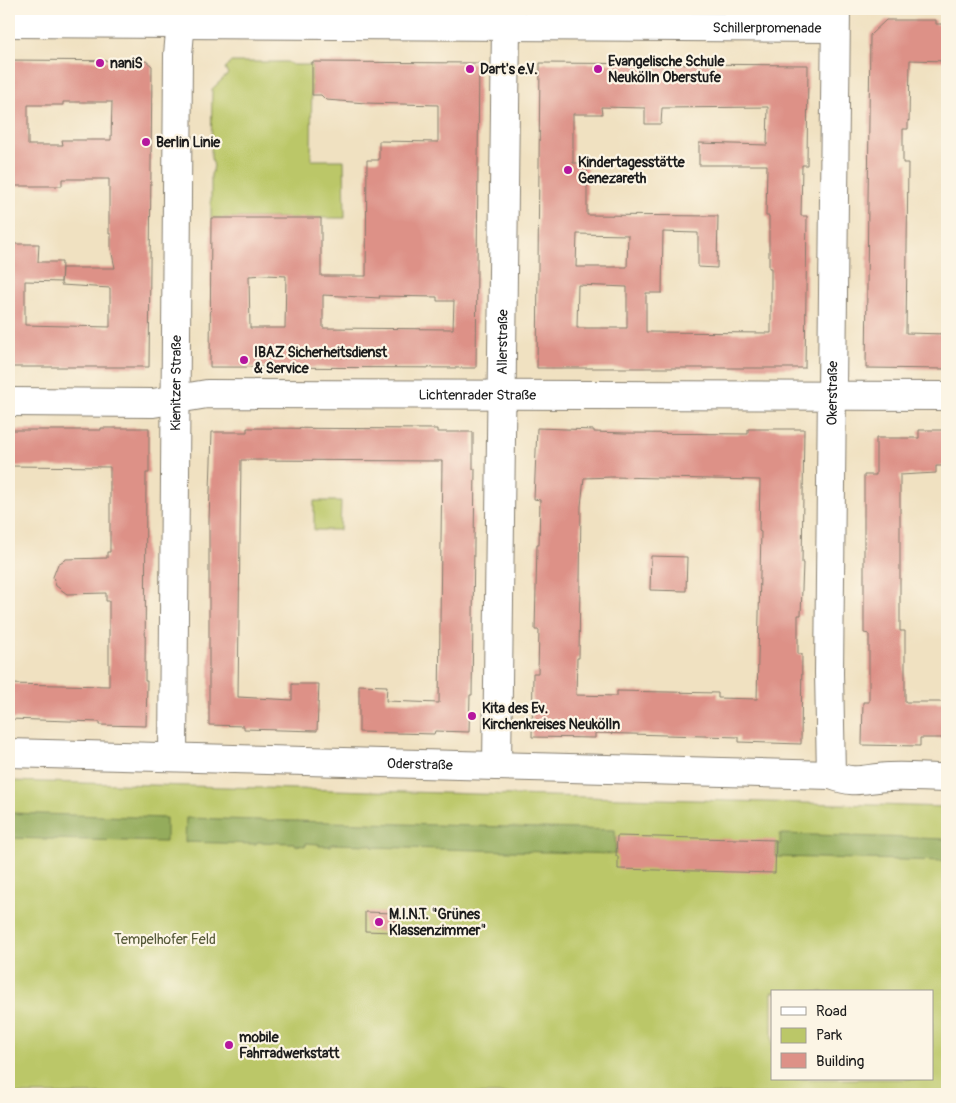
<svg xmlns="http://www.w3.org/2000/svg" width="956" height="1103" font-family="Pangolin,sans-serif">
  <rect width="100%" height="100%" fill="#fcf5e5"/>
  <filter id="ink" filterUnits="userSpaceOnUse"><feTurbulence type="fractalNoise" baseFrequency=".02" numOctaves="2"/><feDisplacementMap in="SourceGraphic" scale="10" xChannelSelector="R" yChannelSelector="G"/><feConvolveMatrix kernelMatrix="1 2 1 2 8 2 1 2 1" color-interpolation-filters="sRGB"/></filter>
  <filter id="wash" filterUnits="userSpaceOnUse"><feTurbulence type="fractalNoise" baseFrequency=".0096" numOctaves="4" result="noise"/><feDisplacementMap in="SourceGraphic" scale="20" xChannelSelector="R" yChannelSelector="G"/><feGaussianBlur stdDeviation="1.12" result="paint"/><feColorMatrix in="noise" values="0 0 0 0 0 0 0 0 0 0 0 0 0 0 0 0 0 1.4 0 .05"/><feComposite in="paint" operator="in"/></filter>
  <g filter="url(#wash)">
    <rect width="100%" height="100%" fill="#f0e1c1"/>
    <g fill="#bbc768" stroke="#6c7242" fill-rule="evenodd">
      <polygon points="202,9 492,9 490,14 204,12"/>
      <polygon points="529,9 821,9 817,16 532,15"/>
      <path d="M231 62H287L293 65H312L311 160H344L345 218H211V174C214 170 215 164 211 159L212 89 228 74 225 68Z"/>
      <polygon points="314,501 341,501 340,530 314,530"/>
      <path d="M9 781 947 807V1094H9ZM772 992H932V1079H772Z"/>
    </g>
    <g fill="#94ac5c" stroke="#58643c">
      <polygon points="9,813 166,818 166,842 9,838"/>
      <polygon points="186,818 615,830 616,854 372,847 372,845 331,844 331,846 319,846 319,844 306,843 306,846 295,845 294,843 257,842 256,844 185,842"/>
      <polygon points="780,834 947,839 947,861 776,857 776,844 780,844"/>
    </g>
    <g id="blocks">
      <g fill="#dd9187" fill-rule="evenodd">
        <polygon points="886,20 936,20 936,24 947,24 947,61 910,60 909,121 908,120 908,129 903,129 903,163 908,163 906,333 947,334 947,369 866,368 870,35"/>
        <path d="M9 60 146 61 152 66 149 367H9V244H39L38 262H62L61 282 25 281V325L110 327V288L61 285 62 268H115L111 249V234H109V179H62V186H9ZM63 102H112L111 140H62L63 145H28V105H63Z"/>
        <path d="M312 62 479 63 476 368 210 367 211 218H321V276H366L367 160H379V141L438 142V105L366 103 326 100 321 95H312ZM266 275 286 276 285 328H250L249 276ZM323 295 380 298 379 296 437 297V301H454L453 329 323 328Z"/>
        <path d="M540 63 808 65 807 165H802L801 216H807L805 368H537ZM601 107 645 108V124H661L662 108 768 107 767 145 699 143V165H767L766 216H769V268H771V333L646 332V293H662L663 232 698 233V267L717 268 718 216 587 215V163H573V114H602ZM577 234 628 235 627 267H576ZM578 285 627 287V328H577Z"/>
        <polygon points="101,428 149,428 149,473 146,473 145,681 147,681 146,726 100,725 100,722 9,719 9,684 109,686 109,601 106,601 106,593 67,594 56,586 53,577 58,564 66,559 107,558 107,552 110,552 110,467 9,466 9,430 101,430"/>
        <polygon points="247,428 437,429 437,432 473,432 473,469 475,469 472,695 470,695 469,732 435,731 434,734 359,732 359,685 387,686 386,701 439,703 442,461 241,460 238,697 292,700 292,684 319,684 317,731 244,729 244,726 209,725 209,520 212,432 247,432"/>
        <path d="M537 428 594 430V432L625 433 748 434V429H804L802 563H803L801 615H798V654H802L801 744 739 742V737L666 735 595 733V738L532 737 533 673H538L539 630H535L537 545H539L540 500 534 499ZM612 477 760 480 759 531 761 532 757 699 718 698V693L617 691V696L576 695 577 658H579L581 506 584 478Z"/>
        <polygon points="919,430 947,430 947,466 936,466 936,473 900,475 900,631 905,631 905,702 947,702 947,738 920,738 920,746 862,745 863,702 869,702 869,634 864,633 864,475 876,475 876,438 919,438"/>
        <polygon points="651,556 687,557 686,591 650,590"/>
        <polygon points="617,836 776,840 775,873 618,869 618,856 616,856"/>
        <polygon points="365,912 394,913 393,932 365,931"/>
      </g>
    </g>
  </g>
  <g filter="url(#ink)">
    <use href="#blocks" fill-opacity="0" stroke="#867e6e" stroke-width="1"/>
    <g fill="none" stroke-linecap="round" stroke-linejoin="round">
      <g stroke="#867e6e" stroke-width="30">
        <g id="minor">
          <path id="s1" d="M9 23 835 28"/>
          <path id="s2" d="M9 402 153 403 207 394 947 396"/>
          <path id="s3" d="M9 753 831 775C858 785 863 778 889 777 908 776 928 778 947 778"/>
          <path id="s4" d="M173 757 178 55 182 9"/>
          <path id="s5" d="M497 766 506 26 510 9"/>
          <path id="s6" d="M831 775 829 673 836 9"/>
        </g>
      </g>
      <use href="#minor" stroke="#fff" stroke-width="28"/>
    </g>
  </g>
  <g fill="#b5179e" stroke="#fcf5e5" stroke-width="2">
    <circle cx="100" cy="63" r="5"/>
    <circle cx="470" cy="69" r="5"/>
    <circle cx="598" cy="69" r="5"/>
    <circle cx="146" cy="142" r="5"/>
    <circle cx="568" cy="170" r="5"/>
    <circle cx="244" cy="360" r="5"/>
    <circle cx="472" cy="716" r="5"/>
    <circle cx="379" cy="922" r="5"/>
    <circle cx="229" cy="1045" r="5"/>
  </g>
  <g text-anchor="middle" stroke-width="4.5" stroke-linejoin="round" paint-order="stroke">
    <g font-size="14" fill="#1c1c1c" stroke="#fcf5e5">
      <text dy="5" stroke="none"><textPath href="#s1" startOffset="758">Schillerpromenade</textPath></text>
      <text dy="5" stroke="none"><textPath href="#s5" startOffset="424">Allerstraße</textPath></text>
      <text dy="5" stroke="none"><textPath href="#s4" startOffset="374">Kienitzer Straße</textPath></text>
      <text dy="5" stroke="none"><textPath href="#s6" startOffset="382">Okerstraße</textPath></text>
      <text dy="5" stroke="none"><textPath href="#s2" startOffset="469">Lichtenrader Straße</textPath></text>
      <text dy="5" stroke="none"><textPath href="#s3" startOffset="411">Oderstraße</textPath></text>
    </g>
    <g font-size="14" font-weight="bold" fill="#1c1c1c" stroke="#fcf5e5" text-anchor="start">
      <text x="608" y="66">Evangelische Schule<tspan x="608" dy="16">Neukölln Oberstufe</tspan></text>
      <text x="110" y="68">naniS</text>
      <text x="480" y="74">Dart's e.V.</text>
      <text x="156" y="147">Berlin Linie</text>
      <text x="578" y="167">Kindertagesstätte<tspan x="578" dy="16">Genezareth</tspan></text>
      <text x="254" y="357">IBAZ Sicherheitsdienst<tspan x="254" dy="16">&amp; Service</tspan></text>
      <text x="482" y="713">Kita des Ev.<tspan x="482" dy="16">Kirchenkreises Neukölln</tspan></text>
      <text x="389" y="919">M.I.N.T. "Grünes<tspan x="389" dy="16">Klassenzimmer"</tspan></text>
      <text x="239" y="1042">mobile<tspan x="239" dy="16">Fahrradwerkstatt</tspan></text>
    </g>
    <g font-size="14" fill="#545837" stroke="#fcf5e5">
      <text x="165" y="944">Tempelhofer Feld</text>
    </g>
  </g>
  <rect width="956" height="1103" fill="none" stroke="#fcf5e5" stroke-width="30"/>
  <rect x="771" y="990" width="162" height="90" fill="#fcf5e5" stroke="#a29e95"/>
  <rect x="781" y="1007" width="25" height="8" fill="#ffffff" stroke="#a29e95"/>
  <text x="816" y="1016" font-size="15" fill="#1c1c1c">Road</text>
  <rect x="781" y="1028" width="25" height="15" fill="#bbc768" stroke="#a29e95"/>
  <text x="816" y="1040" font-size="15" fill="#1c1c1c">Park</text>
  <rect x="781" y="1053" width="25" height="15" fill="#dd9187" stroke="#a29e95"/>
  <text x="816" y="1066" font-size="15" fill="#1c1c1c">Building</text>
</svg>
